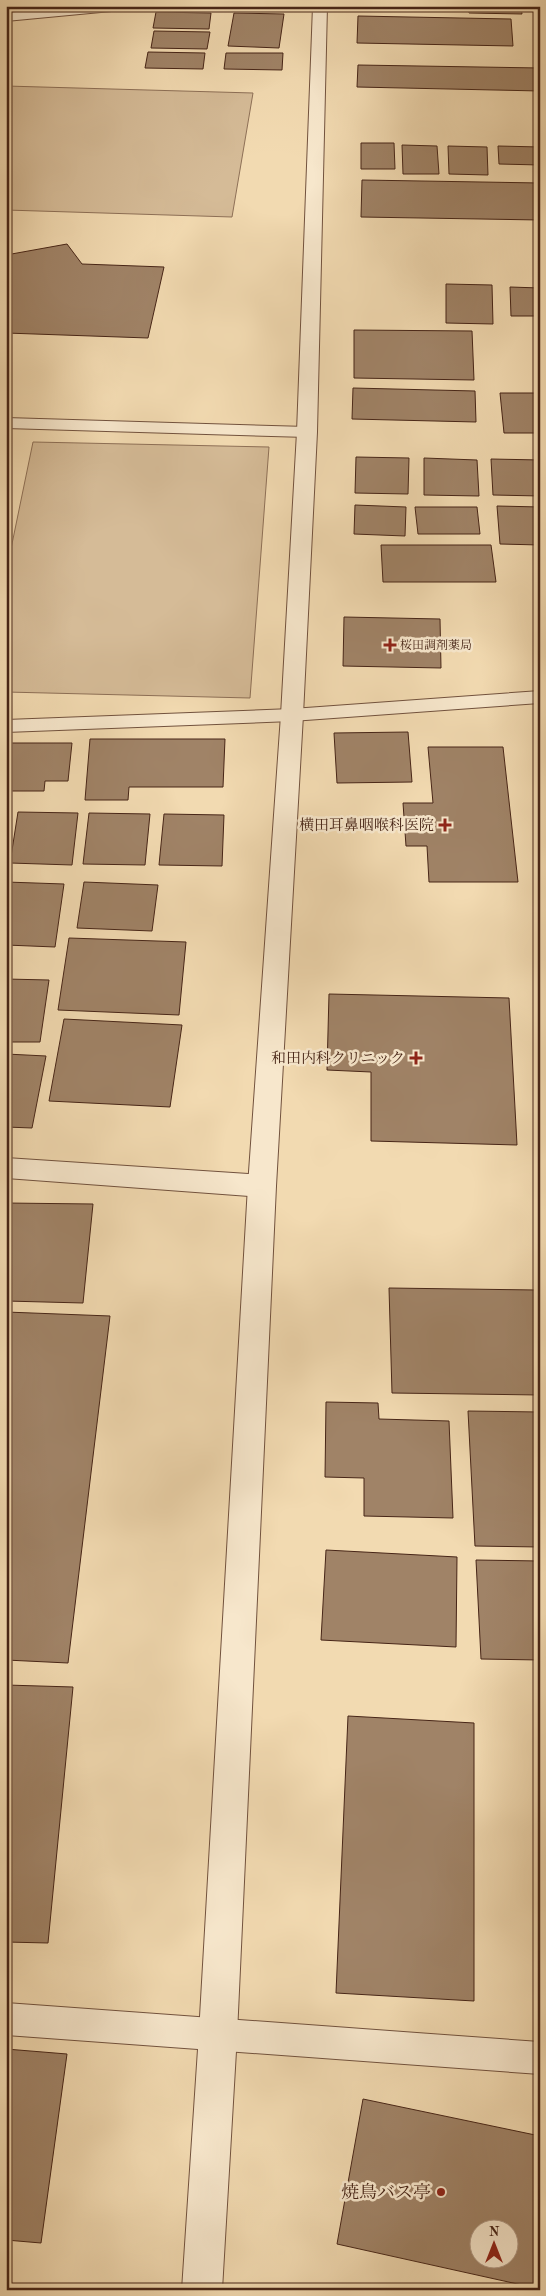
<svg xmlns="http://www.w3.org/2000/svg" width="546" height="2296" font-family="'Old Standard TT','Noto Serif JP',serif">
  <rect width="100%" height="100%" fill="#f2dab1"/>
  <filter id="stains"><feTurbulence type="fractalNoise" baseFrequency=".004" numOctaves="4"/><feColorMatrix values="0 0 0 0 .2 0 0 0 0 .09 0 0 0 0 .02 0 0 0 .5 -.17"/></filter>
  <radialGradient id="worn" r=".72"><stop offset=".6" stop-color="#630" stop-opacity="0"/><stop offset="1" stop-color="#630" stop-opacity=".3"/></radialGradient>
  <g fill="#d5bb97" stroke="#8e7057">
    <polygon points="6,86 253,93 232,217 6,210"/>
    <polygon points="33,442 269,447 250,698 6,692 6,573"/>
  </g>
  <g fill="#a08367" stroke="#472517" fill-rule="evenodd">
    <polygon points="468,6 521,6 522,14 469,13"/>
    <polygon points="156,12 211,13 209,29 153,28"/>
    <polygon points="234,13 284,14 279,48 228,46"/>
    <polygon points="358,16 511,19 513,46 357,43"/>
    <polygon points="154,31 210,32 207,49 151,48"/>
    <polygon points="148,52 205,53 203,69 145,68"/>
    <polygon points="226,53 283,53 282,70 224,69"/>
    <polygon points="358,65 540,68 540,91 357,87"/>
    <polygon points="361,143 394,143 395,169 361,169"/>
    <polygon points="402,145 437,146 439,174 403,174"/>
    <polygon points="448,146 487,147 488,175 449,174"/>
    <polygon points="498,146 540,147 540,165 499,164"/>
    <polygon points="362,180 540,183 540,220 361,217"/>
    <polygon points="67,244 82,264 164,267 148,338 6,333 6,255"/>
    <polygon points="446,284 492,285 493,324 446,323"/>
    <polygon points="510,287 540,288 540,316 511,316"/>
    <polygon points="354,330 472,331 474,380 354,378"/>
    <polygon points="353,388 475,391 476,422 352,419"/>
    <polygon points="500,393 540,393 540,433 504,433"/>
    <polygon points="356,457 409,458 408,494 355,493"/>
    <polygon points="424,458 477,460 479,496 424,495"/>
    <polygon points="491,459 540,460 540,496 493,495"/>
    <polygon points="355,505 406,507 405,536 354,534"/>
    <polygon points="497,506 540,507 540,545 500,544"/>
    <polygon points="415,507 477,507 480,534 418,534"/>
    <polygon points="381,545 491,545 496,582 383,582"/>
    <polygon points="344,617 440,619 441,668 343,666"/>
    <polygon points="408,732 412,782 337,783 334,733"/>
    <polygon points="90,739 225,739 223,787 129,787 128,800 85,800"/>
    <polygon points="6,743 72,743 68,781 45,781 44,791 6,791"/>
    <polygon points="428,747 503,747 518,882 429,882 427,846 406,846 403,803 433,803"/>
    <polygon points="18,812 78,813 72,865 10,863"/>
    <polygon points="89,813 150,814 145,865 83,864"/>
    <polygon points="164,814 224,815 222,866 159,865"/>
    <polygon points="6,882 64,884 55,947 6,945"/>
    <polygon points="84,882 158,885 152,931 77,928"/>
    <polygon points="69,938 186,942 179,1015 58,1010"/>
    <polygon points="6,979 49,980 40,1042 6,1042"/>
    <polygon points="329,994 509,998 517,1145 371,1141 371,1072 327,1070"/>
    <polygon points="64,1019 182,1025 170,1107 49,1101"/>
    <polygon points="6,1054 46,1056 32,1128 6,1127"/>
    <polygon points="6,1203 93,1204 83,1303 6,1301"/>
    <polygon points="389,1288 536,1290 540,1334 540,1395 392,1393"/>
    <polygon points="6,1312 110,1316 68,1663 6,1660"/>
    <polygon points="326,1402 378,1403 379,1419 449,1421 453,1518 364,1516 364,1478 325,1477"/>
    <polygon points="468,1411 539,1412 540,1547 475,1546"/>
    <polygon points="326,1550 457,1557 456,1647 321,1640"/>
    <polygon points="476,1560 540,1561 540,1660 481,1659"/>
    <polygon points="6,1685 73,1687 48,1943 6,1942"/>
    <polygon points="348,1716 474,1723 474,2001 336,1993"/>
    <polygon points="6,2049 67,2054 41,2243 6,2240"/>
    <path d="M363 2099 540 2136V2289L337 2244ZM478 2228H508V2258H478Z"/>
  </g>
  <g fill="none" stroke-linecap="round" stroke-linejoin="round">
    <g stroke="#72523e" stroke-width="2">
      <g id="service">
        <polygon points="79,6 128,6 122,10 6,21 6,13"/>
        <polygon points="6,418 307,427 313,428 315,432 313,436 307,437 6,428"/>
        <polygon points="540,691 540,703 292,721 6,732 6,720 292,709"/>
        <polygon points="6,2003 540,2042 540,2074 6,2035"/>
      </g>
    </g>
    <g stroke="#72523e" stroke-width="2">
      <polygon id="minor" points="6,1158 262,1175 272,1179 276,1186 272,1193 262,1197 6,1178"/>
    </g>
    <g stroke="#72523e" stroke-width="2">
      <polygon id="tertiary" points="313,6 327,6 317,432 303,715 276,1186 237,2034 222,2290 182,2290 199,2034 248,1186 281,715 297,432"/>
    </g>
    <use href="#service" fill="#f7e7cc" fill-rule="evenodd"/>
    <use href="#minor" fill="#f7e7cc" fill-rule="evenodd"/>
    <use href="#tertiary" fill="#f7e7cc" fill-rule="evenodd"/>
  </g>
  <g fill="#8f2418" stroke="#f7e7cc" stroke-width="2">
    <path d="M387.5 637.5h5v5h5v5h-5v5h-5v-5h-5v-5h5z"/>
    <path d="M442.5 817.5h5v5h5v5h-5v5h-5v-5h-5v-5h5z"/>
    <path d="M413.5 1050.5h5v5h5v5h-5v5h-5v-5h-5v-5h5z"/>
    <circle cx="441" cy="2192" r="5"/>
  </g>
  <g text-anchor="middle" stroke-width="5" stroke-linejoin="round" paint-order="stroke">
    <g font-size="12" fill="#472517" stroke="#f7e7cc" text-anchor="start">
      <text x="400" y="649">桜田調剤薬局</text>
    </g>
    <g font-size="15" fill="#472517" stroke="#f7e7cc" text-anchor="end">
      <text x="434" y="830">横田耳鼻咽喉科医院</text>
      <text x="405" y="1063">和田内科クリニック</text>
    </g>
    <g font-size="18" fill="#472517" stroke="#f7e7cc" text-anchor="end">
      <text x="431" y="2198">焼鳥バス亭</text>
    </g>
  </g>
  <rect width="546" height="2296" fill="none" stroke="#f2dab1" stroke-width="25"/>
  <rect x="8" y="8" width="531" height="2281" fill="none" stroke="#472517" stroke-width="2.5"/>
  <rect x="12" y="12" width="521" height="2271" fill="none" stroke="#472517"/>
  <g transform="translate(494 2244)"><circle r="24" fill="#f7e7cc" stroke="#b19984"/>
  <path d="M0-4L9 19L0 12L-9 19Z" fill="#8f2418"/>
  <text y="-8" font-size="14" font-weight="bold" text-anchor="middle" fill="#472517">N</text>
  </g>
  <rect width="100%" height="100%" filter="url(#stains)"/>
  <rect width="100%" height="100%" fill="url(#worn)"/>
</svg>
